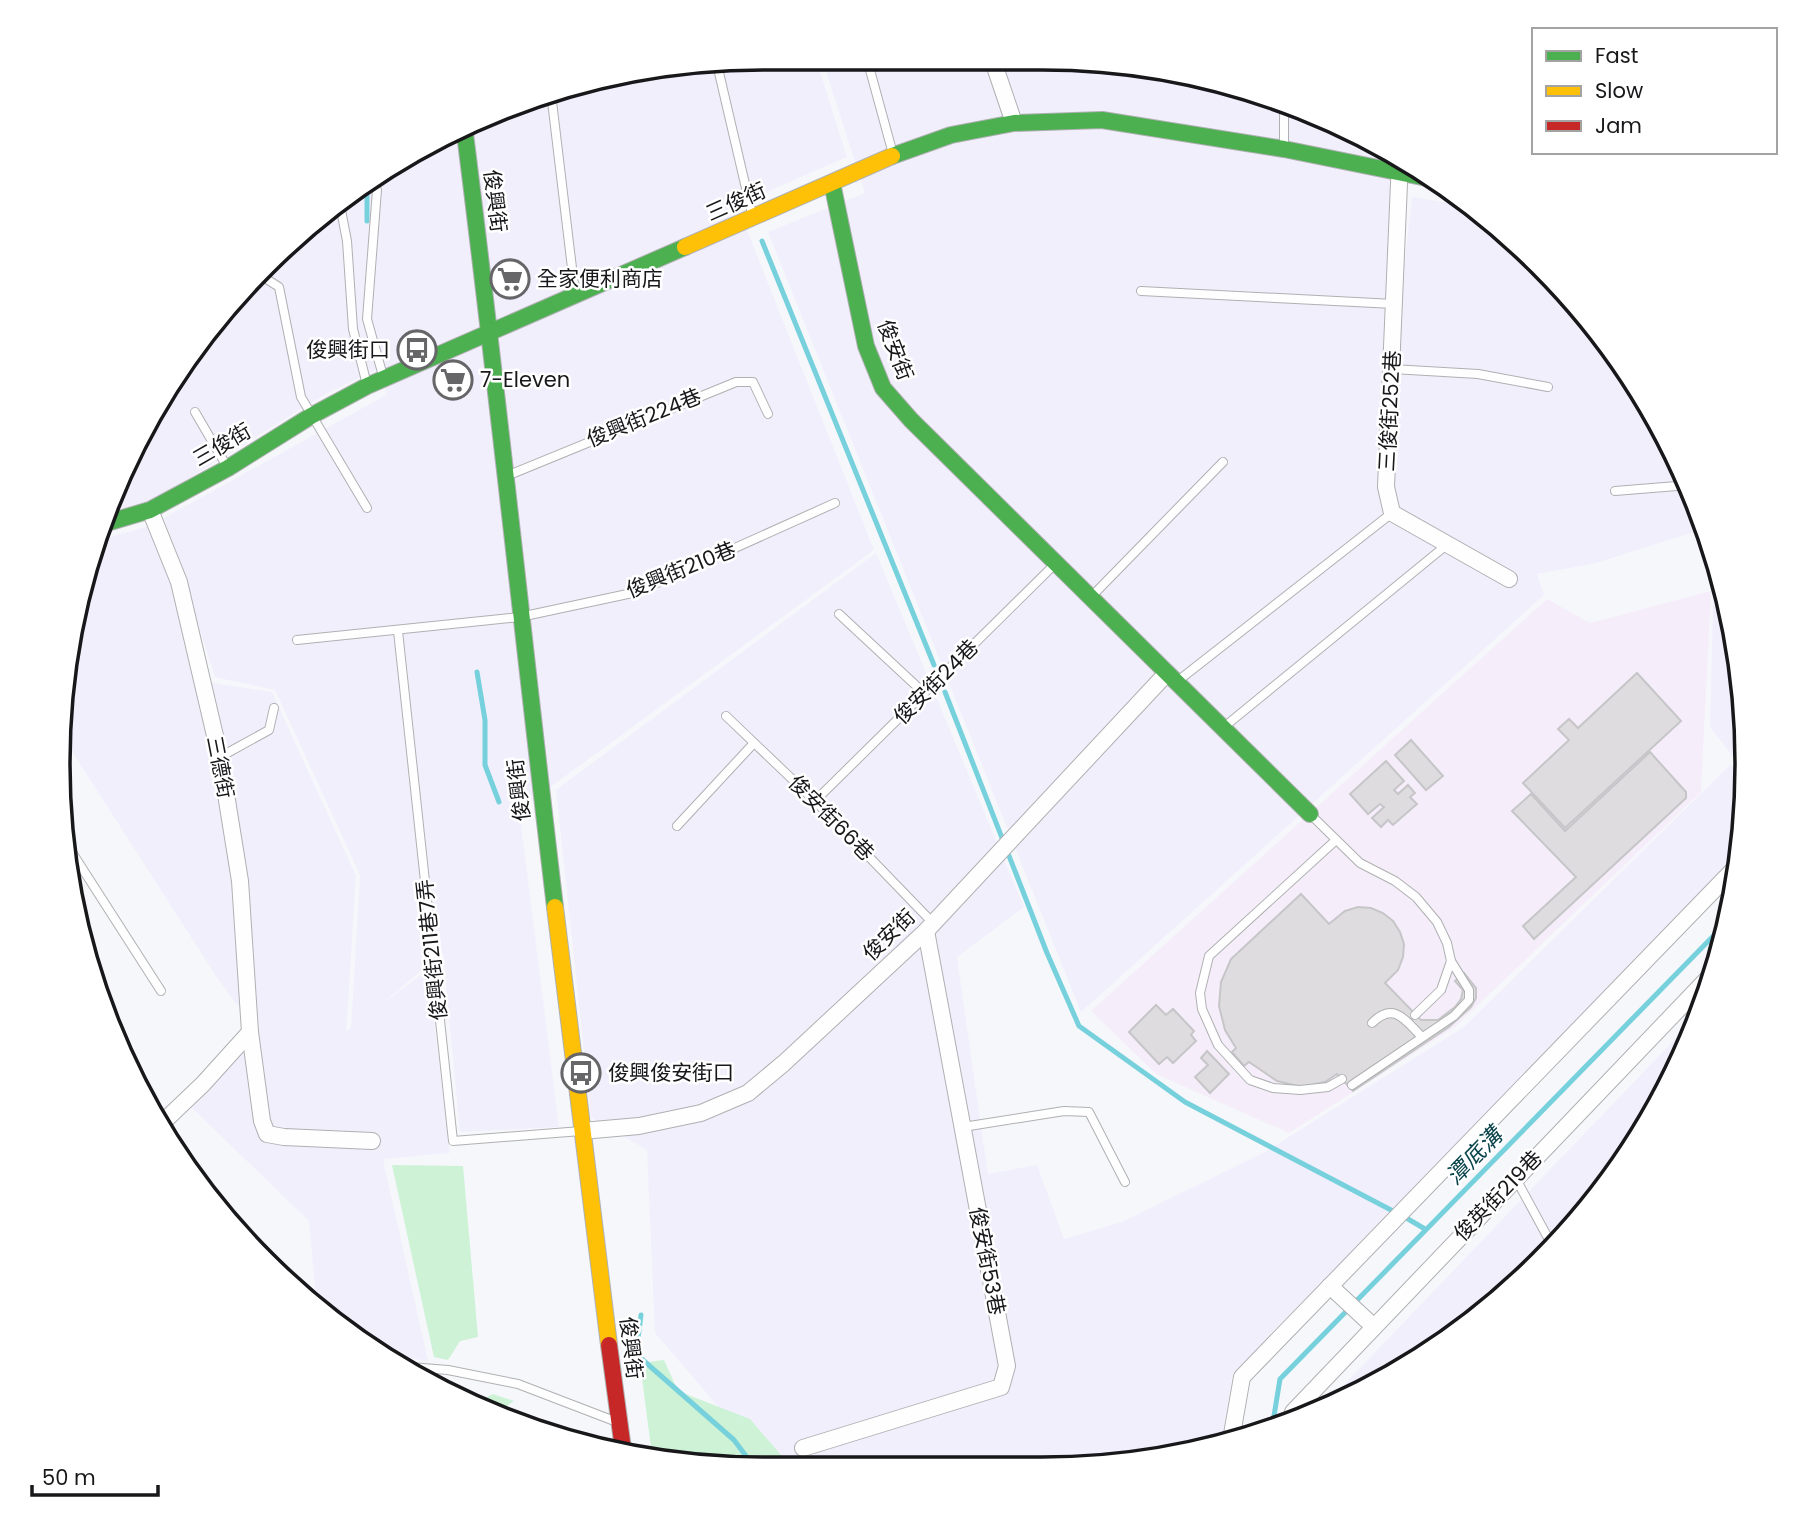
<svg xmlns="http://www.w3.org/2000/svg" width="1805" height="1527" font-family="Poppins,'Noto Sans TC',sans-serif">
  <rect width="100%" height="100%" fill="#f6f7fb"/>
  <polygon fill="#f5eefa" points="1711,591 1701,792 1455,1027 1289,1133 1156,1074 1091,1011 1547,599 1590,623"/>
  <g fill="#f2effd">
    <polygon points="763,58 816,59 847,157 737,205 874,550 519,810 559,1127 460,1132 443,953 379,1006 428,970 450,1153 383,1159 428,1361 382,1354 317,1307 309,1221 188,1104 256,1031 216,976 64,739 64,672 99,540 149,526 172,583 185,649 213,683 272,692 356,876 346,1032 351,1028 360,875 275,690 215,677 164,518 386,395 383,367 329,392 144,506 105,516 111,494 177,371 298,233 451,131 581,82"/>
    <polygon points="822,59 1133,64 1225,82 1353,130 1393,155 1381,479 1412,197 1474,207 1572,298 1629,372 1680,468 1679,473 1694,532 1596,563 1537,574 1544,595 1081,1012 768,232 865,193"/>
    <polygon points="876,553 1024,907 957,957 988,1174 1037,1165 1064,1239 1122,1222 1265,1152 1464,1027 1731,764 1745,782 1738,854 1233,1373 1221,1443 1180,1456 1042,1469 972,1469 972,1466 966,1469 771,1468 655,1333 647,1150 591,1117 556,790"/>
    <polygon points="1716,567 1734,626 1746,773 1710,727 1714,568"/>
    <polygon points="1700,1013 1693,1034 1628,1156 1540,1263 1433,1351 1318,1412"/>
  </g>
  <g fill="#cdf2d6">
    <polygon points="392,1165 463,1166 478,1337 460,1341 448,1360 434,1357"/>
    <polygon points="664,1360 678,1391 750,1419 782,1456 787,1468 717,1468 652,1455 640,1363"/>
    <polygon points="493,1394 514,1401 496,1413 474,1403"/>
  </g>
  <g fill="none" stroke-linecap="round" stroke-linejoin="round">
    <g stroke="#77d1dc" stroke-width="5">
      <polyline points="364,189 367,195 367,221"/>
      <polyline points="762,241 934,665"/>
      <polyline points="477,672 485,720 485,765 499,802"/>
      <polyline points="945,692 1047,953 1079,1026 1185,1102 1391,1210"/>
      <polyline points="1408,1219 1425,1229"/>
      <polyline points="641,1315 636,1354 734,1440 755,1468"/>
      <polyline points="1272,1428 1280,1379 1727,922"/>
    </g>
  </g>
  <g fill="#dedcdf" stroke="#c6c5c8" stroke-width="2">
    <polygon points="1637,673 1681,721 1565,828 1523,783 1569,740 1558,729 1569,719 1578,728"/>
    <polygon points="1411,740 1443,776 1426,790 1395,755"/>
    <polygon points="1650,752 1686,792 1686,798 1534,939 1523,926 1576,877 1512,811 1531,794 1565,831"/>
    <polygon points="1386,761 1404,781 1394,790 1398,794 1408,785 1415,793 1410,797 1417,804 1393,825 1388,820 1381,827 1372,818 1384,807 1380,804 1368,814 1350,794"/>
    <polygon points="1301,894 1329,924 1345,911 1358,907 1371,908 1383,913 1393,921 1400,932 1404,944 1403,957 1398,970 1385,983 1421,1020 1438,1020 1455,1007 1461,999 1463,990 1455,981 1464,973 1476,988 1476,998 1471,1007 1449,1027 1353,1091 1337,1074 1325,1082 1302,1087 1277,1081 1249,1062 1244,1066 1232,1052 1236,1048 1225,1030 1219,1006 1221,982 1231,959"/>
    <polygon points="1156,1005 1166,1015 1173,1009 1194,1031 1191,1035 1196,1041 1173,1063 1167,1057 1159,1064 1129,1032"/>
    <polygon points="1207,1051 1229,1074 1210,1093 1195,1077 1208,1065 1201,1058"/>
  </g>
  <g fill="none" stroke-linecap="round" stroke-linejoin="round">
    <g stroke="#afb0b2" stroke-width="10">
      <g id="lane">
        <polyline points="867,59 893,154"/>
        <polyline points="717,64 752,214"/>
        <polyline points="551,93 575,293"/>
        <polyline points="1284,104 1284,147"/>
        <polyline points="373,183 377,190 367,319 383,376"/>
        <polyline points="340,205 347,241 353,329 367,385"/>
        <polyline points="255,282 265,278 279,287 301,397 367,508"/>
        <polyline points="1141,291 1394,304"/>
        <polyline points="1392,369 1478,374 1548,387"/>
        <polyline points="195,412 226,465"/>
        <polyline points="509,475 736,382 753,382 768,414"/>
        <polyline points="1615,491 1689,485"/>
        <polyline points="1093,595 1223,462"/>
        <polyline points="839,614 924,693"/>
        <polyline points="398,631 453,1141 581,1131"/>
        <polyline points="297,640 520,617 637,592 835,503"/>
        <polyline points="1179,680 1392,513"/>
        <polyline points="726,716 815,801 933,923"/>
        <polyline points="1224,727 1449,543"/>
        <polyline points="220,757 269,730 274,708"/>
        <polyline points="815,801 1054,565"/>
        <polyline points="1312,816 1360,863 1395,881 1416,897 1437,922 1447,943 1451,961 1441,990 1415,1015"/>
        <polyline points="677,826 754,743"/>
        <polyline points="64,840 161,991"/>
        <polyline points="1336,840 1209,956 1200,993 1202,1009 1218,1045 1250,1080 1273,1088 1300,1090 1328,1087 1342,1079"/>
        <path d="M1372 1023C1394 1001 1405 1020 1422 1037"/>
        <polyline points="1352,1085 1454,1016 1469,1000 1469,990 1451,961"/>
        <polyline points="963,1127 1064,1111 1089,1112 1125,1182"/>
        <polyline points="1516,1179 1553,1247"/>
        <polyline points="398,1366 448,1370 518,1384 617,1422"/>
      </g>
    </g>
    <g stroke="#afb0b2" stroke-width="18">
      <g id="street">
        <polyline points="993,61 1014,123"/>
        <polyline points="1400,160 1386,487 1392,513 1509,579"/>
        <polyline points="150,510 179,582 220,757 240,881 250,1032 262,1121 267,1134 284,1137 372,1141"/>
        <polyline points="160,1125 203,1084 250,1032"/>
        <polyline points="582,1131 639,1126 701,1113 748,1093 784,1063 926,931 1167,673"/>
        <polyline points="1330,1286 1373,1326"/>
        <polyline points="1291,1422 1293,1412 1712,974"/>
        <polyline points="1231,1440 1242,1377 1737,866"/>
        <polyline points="803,1448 1001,1387 1007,1366 926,931"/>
      </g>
    </g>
    <g stroke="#afb0b2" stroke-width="18">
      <g id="fast">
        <path d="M464 126C497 386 524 647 555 907"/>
        <polyline points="892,156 951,135 1014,123 1102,120 1284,149 1432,179"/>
        <polyline points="832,183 866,346 883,388 911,420 1310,814"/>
        <polyline points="103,524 150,510 228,468 311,416 367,386 685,247"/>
      </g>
    </g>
    <g stroke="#afb0b2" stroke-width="18">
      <g id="slow">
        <polyline points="685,247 892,156"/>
        <polyline points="555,907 609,1345"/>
      </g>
    </g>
    <g stroke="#afb0b2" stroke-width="18">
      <polyline id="jam" points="609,1345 623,1449"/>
    </g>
    <use href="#lane" stroke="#fefefe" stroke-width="8"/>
    <use href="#street" stroke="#fefefe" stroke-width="16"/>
    <use href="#fast" stroke="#4caf50" stroke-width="16"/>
    <use href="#slow" stroke="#ffc107" stroke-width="16"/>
    <use href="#jam" stroke="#c62828" stroke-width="16"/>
  </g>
  <defs>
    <g id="supermarket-ring" transform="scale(2.0125)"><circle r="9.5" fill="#fff" stroke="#666669" stroke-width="1.5"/><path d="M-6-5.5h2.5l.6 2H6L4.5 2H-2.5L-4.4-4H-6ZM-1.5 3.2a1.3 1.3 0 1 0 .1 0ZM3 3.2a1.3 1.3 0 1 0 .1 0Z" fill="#666669"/></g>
    <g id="bus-ring" transform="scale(2.0125)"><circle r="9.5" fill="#fff" stroke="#666669" stroke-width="1.5"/><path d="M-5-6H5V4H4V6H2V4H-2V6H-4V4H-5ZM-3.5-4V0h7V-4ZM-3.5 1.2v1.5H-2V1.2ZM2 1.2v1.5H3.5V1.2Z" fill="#666669"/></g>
  </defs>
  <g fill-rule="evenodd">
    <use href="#supermarket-ring" x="510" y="279"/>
    <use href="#bus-ring" x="417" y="350"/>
    <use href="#supermarket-ring" x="453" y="380"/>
    <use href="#bus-ring" x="581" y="1073"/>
  </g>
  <g text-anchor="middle" stroke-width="5" stroke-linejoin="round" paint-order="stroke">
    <g font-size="21" fill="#18181b" stroke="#fff">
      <text transform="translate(495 201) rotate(83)" y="7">俊興街</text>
      <text transform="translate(736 202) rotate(-24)" y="7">三俊街</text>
      <text transform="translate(895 350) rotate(69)" y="7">俊安街</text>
      <text transform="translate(1390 411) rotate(-87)" y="7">三俊街252巷</text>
      <text transform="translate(644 418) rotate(-22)" y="7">俊興街224巷</text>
      <text transform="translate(222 445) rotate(-30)" y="7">三俊街</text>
      <text transform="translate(681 570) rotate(-22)" y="7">俊興街210巷</text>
      <text transform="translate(936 682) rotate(-45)" y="7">俊安街24巷</text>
      <text transform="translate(220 767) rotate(79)" y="7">三德街</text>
      <text transform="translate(519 790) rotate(-97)" y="7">俊興街</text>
      <text transform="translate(831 818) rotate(45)" y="7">俊安街66巷</text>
      <text transform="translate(889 935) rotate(-44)" y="7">俊安街</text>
      <text transform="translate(432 950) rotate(-96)" y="7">俊興街211巷7弄</text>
      <text transform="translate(1498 1196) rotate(-46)" y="7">俊英街219巷</text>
      <text transform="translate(987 1261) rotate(79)" y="7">俊安街53巷</text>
      <text transform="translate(631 1348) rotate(83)" y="7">俊興街</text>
    </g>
    <g font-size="21" fill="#18181b" stroke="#fff" text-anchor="start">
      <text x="537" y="286">全家便利商店</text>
      <text x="390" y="357" text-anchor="end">俊興街口</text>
      <text x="480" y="387">7-Eleven</text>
      <text x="608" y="1080">俊興俊安街口</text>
    </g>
    <g font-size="23" font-style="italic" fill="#0b454b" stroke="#fff">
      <text transform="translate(1474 1156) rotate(-46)" y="8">潭底溝</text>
    </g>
  </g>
  <path d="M0 0H1805V1527H0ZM763 70H1042A693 693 0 0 1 1735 763V764A693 693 0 0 1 1042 1457H763A693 693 0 0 1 70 764V763A693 693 0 0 1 763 70Z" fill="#fff" fill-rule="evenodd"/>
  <path fill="none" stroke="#18181b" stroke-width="3.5" d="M763 70H1042A693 693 0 0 1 1735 763V764A693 693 0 0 1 1042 1457H763A693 693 0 0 1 70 764V763A693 693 0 0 1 763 70Z"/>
  <rect x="1532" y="28" width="245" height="126" fill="#ffffff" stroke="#a3a3a4" stroke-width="2"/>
  <rect x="1546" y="51" width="35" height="10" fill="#4caf50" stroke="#a3a3a4" stroke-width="2"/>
  <text x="1595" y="63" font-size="21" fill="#18181b">Fast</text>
  <rect x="1546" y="86" width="35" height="10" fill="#ffc107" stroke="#a3a3a4" stroke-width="2"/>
  <text x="1595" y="98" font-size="21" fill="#18181b">Slow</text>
  <rect x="1546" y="121" width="35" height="10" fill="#c62828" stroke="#a3a3a4" stroke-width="2"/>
  <text x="1595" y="133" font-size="21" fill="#18181b">Jam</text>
  <path d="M32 1485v10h126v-10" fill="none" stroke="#18181b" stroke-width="3.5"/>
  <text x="42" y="1485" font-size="21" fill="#18181b" stroke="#ffffff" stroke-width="5" paint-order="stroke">50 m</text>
</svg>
